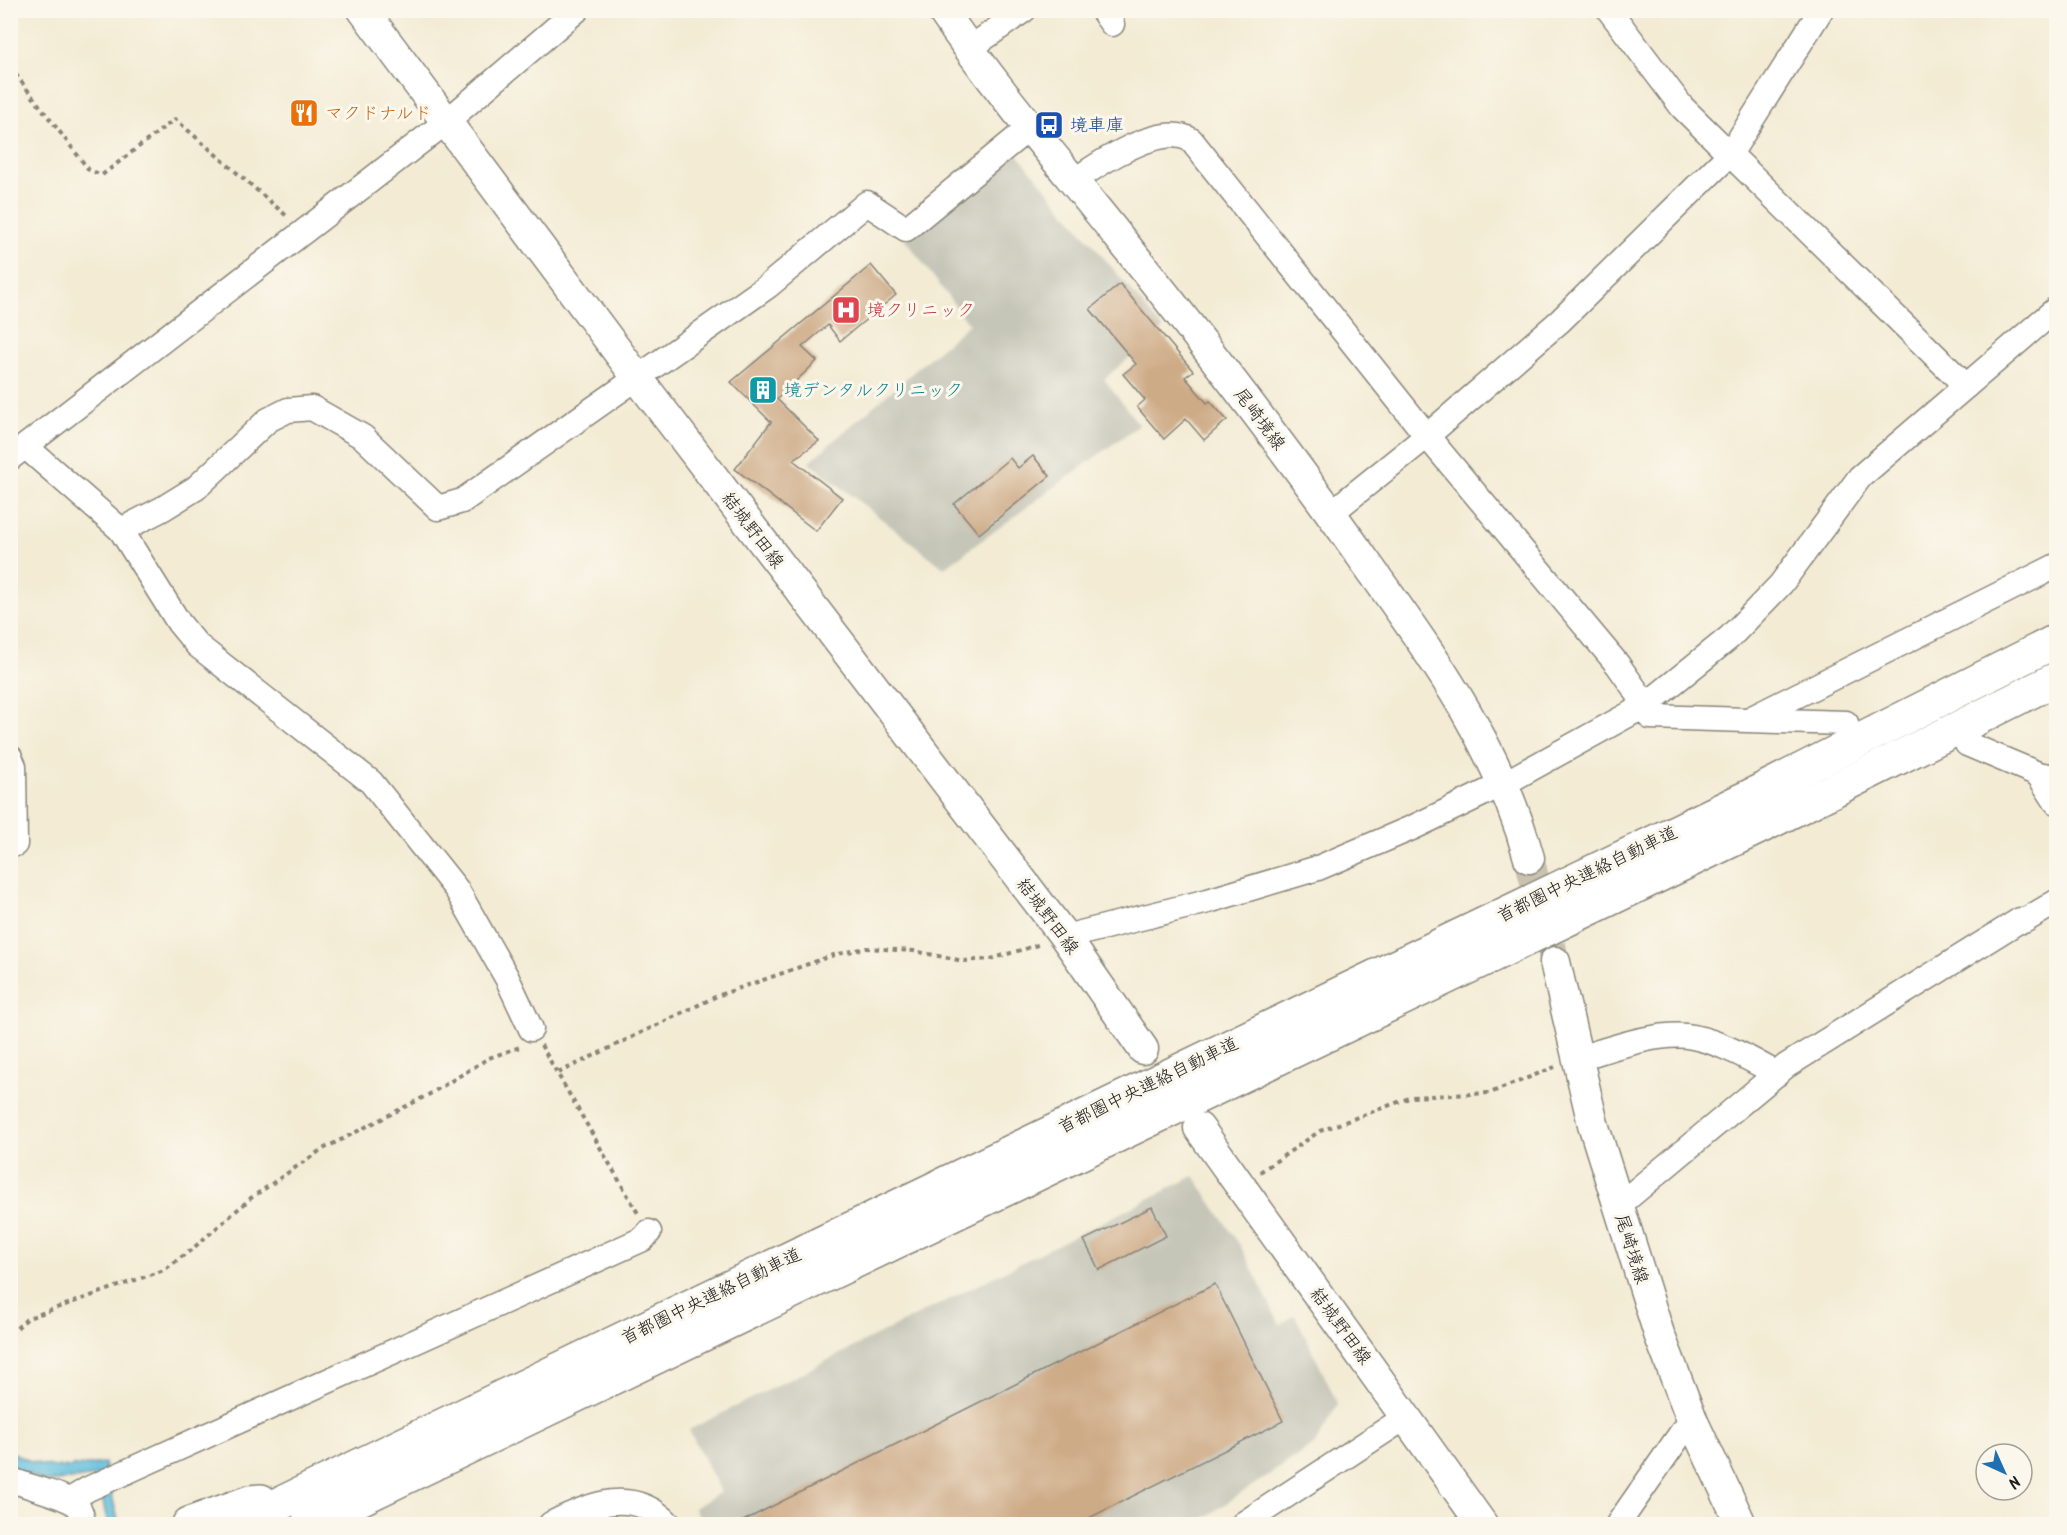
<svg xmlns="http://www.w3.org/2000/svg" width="2067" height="1535" font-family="Kalam,'Klee One',sans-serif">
  <rect width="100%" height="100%" fill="#fbf7ec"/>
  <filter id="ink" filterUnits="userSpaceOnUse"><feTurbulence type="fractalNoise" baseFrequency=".0167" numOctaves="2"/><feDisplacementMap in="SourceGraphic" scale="12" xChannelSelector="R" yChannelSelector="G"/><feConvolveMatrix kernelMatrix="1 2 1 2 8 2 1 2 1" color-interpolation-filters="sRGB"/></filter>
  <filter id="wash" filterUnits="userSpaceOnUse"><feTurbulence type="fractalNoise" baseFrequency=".008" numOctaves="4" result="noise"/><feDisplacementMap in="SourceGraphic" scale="24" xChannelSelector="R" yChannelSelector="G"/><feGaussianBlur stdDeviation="1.35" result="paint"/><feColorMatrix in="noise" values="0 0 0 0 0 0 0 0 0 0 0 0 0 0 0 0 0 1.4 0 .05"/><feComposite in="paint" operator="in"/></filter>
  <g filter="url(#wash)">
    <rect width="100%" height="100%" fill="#f3ebd4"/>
    <g fill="#c5c5b8">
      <polygon points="1014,150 1163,329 1104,379 1139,425 944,568 809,462 969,324 904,238"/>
      <polygon points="1194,1176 1241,1247 1280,1325 1295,1315 1338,1404 1315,1444 1195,1524 702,1524 694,1508 721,1492 689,1430"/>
    </g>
    <path fill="#5ebddc" stroke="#3d6c7c" stroke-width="1.5" d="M10 1451C44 1472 67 1468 104 1463L119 1524H108L97 1476 48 1482 11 1469Z"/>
    <g id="blocks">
      <g fill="#ceab87">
        <polygon points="871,265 896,295 840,341 828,325 802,347 817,361 777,399 819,441 793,460 842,498 816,531 735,469 771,422 731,382"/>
        <polygon points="1120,284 1193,371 1185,377 1207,403 1210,401 1227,420 1204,440 1186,419 1164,439 1137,407 1145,400 1123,374 1136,364 1090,309"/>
        <polygon points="1033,456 1050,476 979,534 954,504 1010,458 1018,468"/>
        <polygon points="1152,1207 1166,1236 1099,1270 1084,1240"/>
        <polygon points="1215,1284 1283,1421 1077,1524 737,1524"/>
      </g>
    </g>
  </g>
  <g filter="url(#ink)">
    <use href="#blocks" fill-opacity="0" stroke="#888478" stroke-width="1.5"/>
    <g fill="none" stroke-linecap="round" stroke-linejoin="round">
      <polyline stroke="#c8c2af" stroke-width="30" stroke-dasharray="30 15" stroke-linecap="butt" points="1529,858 1555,962"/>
      <g stroke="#888478" stroke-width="27">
        <g id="minor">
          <polyline points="1102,10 1112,24"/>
          <polyline points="1609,10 1682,107 1966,386"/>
          <polyline points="969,49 1024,10"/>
          <path d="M1074 181C1099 163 1161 122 1191 140L1427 436 1618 665 1646 705 1650 717 1846 723"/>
          <polyline points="26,447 121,530 179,623 197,645 371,782 457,890 507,978 531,1029"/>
          <polyline points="10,458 446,122 577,10"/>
          <polyline points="1331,513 1427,436 1560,321 1730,154 1821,10"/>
          <polyline points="121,530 162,509 196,488 268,420 288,410 312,408 363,437 438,508 462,501 768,286 867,203 906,229 1029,128"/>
          <polyline points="1750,719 2056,566"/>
          <polyline points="1967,744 2038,774 2056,777"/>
          <polyline points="10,757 14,766 15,844"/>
          <polyline points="2038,774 2056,802"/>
          <polyline points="1065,937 1208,901 1318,868 1414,827 1505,783 1646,705 1730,637 1781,584 1860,477 2056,309"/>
          <path d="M1576 1059C1607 1050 1660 1030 1693 1037 1723 1043 1750 1059 1777 1074"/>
          <polyline points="1618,1206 1786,1066 2020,920 2024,921 2056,902"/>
          <path d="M10 1479C27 1487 66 1495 76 1505 81 1510 82 1516 83 1522"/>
          <polyline points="70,1500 88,1489 643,1239 649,1232"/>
          <path d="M551 1524C590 1504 633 1486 669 1524"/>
          <polyline points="1243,1524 1406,1417"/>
          <polyline points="1618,1524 1682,1432 1693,1422"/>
        </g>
      </g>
      <g stroke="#888478" stroke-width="33">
        <g id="major">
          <polyline points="363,10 636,376 1065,937 1143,1049"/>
          <path d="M942 10C996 90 1059 162 1118 236 1204 343 1288 452 1367 564 1434 658 1498 745 1529 858"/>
          <polyline points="1555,962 1593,1124 1659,1334 1693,1422 1741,1524"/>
          <polyline points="1199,1128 1482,1524"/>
        </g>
      </g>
      <g stroke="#888478" stroke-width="36">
        <g id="highway">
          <polyline points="189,1524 250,1502 261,1501"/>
          <polyline points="238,1524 1750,796 2056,641"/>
          <polyline points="308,1524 1768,823 2056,679"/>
        </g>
      </g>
      <g stroke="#888478" stroke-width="4" stroke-dasharray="4.5 4.5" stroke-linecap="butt">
        <polyline points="10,67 89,170 102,175 175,119 289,218"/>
        <polyline points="541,1045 639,1215"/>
        <polyline points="558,1073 717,996 834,955 866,948 914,951 963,961 991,959 1041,944"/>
        <polyline points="1260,1172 1320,1131 1412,1097 1490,1093 1555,1067"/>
        <polyline points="10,1334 28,1318 164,1270 191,1250 251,1198 321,1150 428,1095 489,1058 520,1047"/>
      </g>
      <use href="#minor" stroke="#fff" stroke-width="24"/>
      <use href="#major" stroke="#fff" stroke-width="30"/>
      <use href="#highway" stroke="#fff" stroke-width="33"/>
    </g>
  </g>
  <defs>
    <g id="restaurant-square" transform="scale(1.5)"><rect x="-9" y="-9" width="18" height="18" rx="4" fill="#e8710a" stroke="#fbf7ec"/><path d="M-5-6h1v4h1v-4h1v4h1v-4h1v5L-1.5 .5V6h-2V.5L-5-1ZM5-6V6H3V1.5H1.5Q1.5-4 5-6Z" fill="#fff"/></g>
    <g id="bus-square" transform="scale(1.5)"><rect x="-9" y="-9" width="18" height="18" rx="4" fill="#1a4fb4" stroke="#fbf7ec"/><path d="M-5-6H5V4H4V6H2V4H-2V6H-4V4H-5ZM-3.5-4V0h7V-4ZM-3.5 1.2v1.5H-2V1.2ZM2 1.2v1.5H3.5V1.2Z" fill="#fff"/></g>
    <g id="hospital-square" transform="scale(1.5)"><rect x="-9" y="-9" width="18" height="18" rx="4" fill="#e0444e" stroke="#fbf7ec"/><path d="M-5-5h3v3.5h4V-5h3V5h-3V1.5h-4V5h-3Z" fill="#fff"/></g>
    <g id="building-square" transform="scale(1.5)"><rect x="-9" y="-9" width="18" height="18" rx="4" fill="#0f9aa8" stroke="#fbf7ec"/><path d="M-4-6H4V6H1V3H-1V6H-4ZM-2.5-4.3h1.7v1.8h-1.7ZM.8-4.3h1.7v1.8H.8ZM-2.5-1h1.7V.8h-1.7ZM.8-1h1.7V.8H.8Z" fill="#fff"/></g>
  </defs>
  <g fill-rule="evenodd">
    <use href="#restaurant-square" x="304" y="113"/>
    <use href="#bus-square" x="1049" y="125"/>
    <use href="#hospital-square" x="846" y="310"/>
    <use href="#building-square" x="763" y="390"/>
  </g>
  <g text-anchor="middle" stroke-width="6" stroke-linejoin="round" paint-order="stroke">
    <g font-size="18" fill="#c56008" stroke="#fbf7ec" text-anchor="start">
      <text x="325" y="119">マクドナルド</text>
    </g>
    <g font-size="18" fill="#164399" stroke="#fbf7ec" text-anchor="start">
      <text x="1070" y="131">境車庫</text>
    </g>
    <g font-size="18" fill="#be3a42" stroke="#fbf7ec" text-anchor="start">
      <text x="867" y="316">境クリニック</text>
    </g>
    <g font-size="18" fill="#0d838f" stroke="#fbf7ec" text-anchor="start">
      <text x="784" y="396">境デンタルクリニック</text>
    </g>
    <g font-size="18" fill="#1c1c1c" stroke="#fbf7ec">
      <text transform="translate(1260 419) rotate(53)" y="6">尾崎境線</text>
      <text transform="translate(753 530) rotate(53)" y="6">結城野田線</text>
      <text transform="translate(1587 874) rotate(-26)" y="6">首都圏中央連絡自動車道</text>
      <text transform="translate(1048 916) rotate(53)" y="6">結城野田線</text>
      <text transform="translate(1148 1085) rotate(-26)" y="6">首都圏中央連絡自動車道</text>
      <text transform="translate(1632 1249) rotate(72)" y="6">尾崎境線</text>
      <text transform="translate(711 1296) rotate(-26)" y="6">首都圏中央連絡自動車道</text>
      <text transform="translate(1341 1326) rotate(54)" y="6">結城野田線</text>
    </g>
  </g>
  <rect width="2067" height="1535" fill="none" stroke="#fbf7ec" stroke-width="36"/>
  <g transform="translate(2004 1472) rotate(135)"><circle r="28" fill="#fbf7ec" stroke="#a29f99" stroke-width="1.5"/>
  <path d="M0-4.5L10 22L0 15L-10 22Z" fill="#1f6fb2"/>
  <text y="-9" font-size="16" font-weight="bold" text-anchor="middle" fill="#1c1c1c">N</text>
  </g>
</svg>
